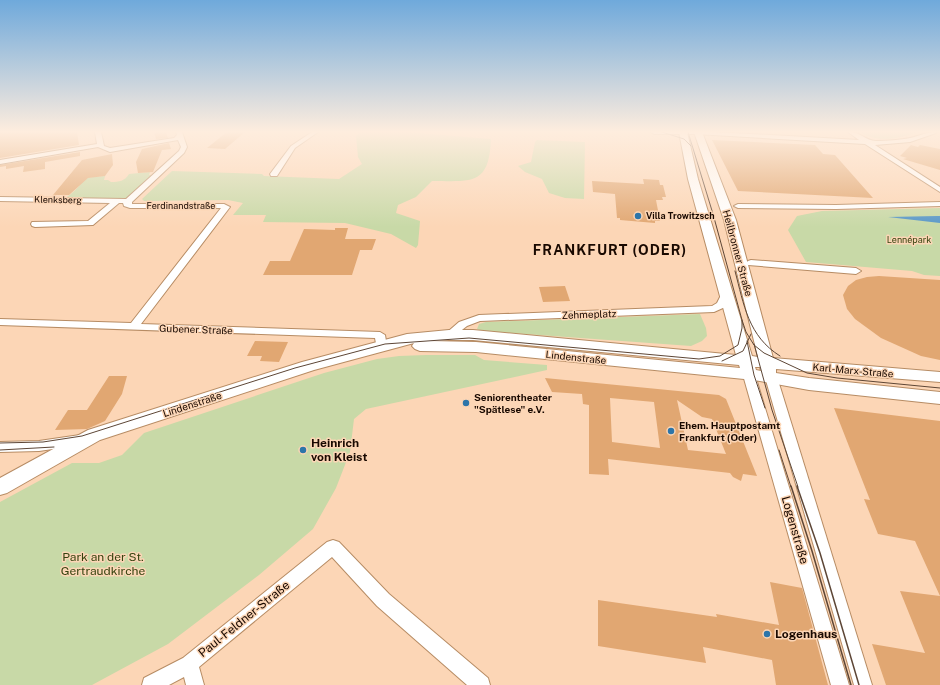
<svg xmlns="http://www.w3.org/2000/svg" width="940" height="685" font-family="'Public Sans',sans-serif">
  <rect width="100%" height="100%" fill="#fcd6b6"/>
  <g fill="#c8d9a7">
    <path d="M361 132H404L491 139C489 186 472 181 432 181L416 197 398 205 396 213 420 221 418 245 416 248 391 234 345 223 263 222 266 215H233L243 203 228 200 144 201 142 199 172 171 262 174 264 176 339 179 362 164 358 157 356 136Z"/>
    <path d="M860 132H917C898 139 878 143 860 132Z"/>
    <polygon points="537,140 585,142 584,199 565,198 549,193 542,179 525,172 518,166 531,162 535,142"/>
    <path d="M150 172 149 175H153L126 200 64 199C71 194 81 187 83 178L105 176 104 180H108L111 182C119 182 125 181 129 174Z"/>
    <polygon points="940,208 940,276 924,275 912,271 806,262 788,230 797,216 822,211"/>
    <polygon points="700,314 706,328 707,336 702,341 691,346 482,331 477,329 479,324 486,322"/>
    <polygon points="426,355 475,355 484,360 547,365 547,370 366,409 354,419 350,452 336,488 313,529 259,575 168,644 92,685 0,685 0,502 72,463 99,463 122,455 144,433 324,373 377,359 399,356"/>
  </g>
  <polygon fill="#5998c8" points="937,216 940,216 940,223 888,217"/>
  <g fill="#e1a772" fill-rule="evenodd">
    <polygon points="0,132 77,132 79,145 0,158"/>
    <polygon points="154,132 166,132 168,138 156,139"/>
    <polygon points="227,132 245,132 225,149 207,148"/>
    <polygon points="712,140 815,145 823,154 835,155 873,198 738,191"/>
    <polygon points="169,143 171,149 162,150 153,172 138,173 136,162 142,149"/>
    <polygon points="911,145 918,147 920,145 940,149 940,170 903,159 907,158 900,156"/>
    <polygon points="80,152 80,156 45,162 45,169 23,172 24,166 6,169 6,166 0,167 0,165"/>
    <polygon points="112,154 113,165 105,176 88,178 69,195 53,195 82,160"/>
    <polygon points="643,179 659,180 660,185 663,185 666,197 662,197 663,200 656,200 660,221 655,221 655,223 620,220 620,218 617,218 615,194 593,192 592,181 644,184"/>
    <polygon points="335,228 348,228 345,239 376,239 372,250 360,250 352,275 263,275 270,261 290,261 304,229 335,230"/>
    <polygon points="879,276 940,280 940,360 921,356 881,338 855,319 847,309 843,295 848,286 856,280 867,277"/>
    <polygon points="565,286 570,301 543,302 539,287"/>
    <polygon points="255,341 288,342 279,362 260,361 262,356 247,356"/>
    <polygon points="109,376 127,376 122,394 105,421 87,429 55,430 68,410 87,410"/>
    <path d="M545 378 719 395 726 399 757 476 743 474 741 481 733 477 730 473 608 459 609 475 589 474V405L583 404 582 394 552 392ZM610 398 654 402 660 448 612 442ZM677 400 702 417 712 419 726 454 688 450Z"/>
    <polygon points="834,408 940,421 940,685 886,685 872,644 925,653 900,591 940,596 915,541 878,534 864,499 870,500"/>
    <polygon points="770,582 802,588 828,685 776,685 772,660 703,647 706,663 598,646 598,600 717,617 716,614 779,625"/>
  </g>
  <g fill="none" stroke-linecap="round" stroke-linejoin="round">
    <g stroke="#b78c64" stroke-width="2">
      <g id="street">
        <polygon points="95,132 101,132 104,146 110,148 174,138 177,135 176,132 182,132 187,147 184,153 132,202 132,204 224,204 230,207 141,324 380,332 385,335 387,347 385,349 377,349 375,338 0,325 0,319 131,323 221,208 130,208 124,206 123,203 119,203 93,225 35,227 32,226 31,224 32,222 88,221 110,203 0,201 0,197 126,199 179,151 181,147 178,140 110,152 98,147 0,164 0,160 97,144"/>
        <polygon points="312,132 318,132 295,148 277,176 271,176 270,174 291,146"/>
        <path d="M651 132H715L859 140 848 132C858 130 865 141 876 141 887 141 900 140 910 138 919 136 927 132 937 132L936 133 910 142 875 145 940 187V192L865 144 696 134H654Z"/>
        <polygon points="940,202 940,206 836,209 738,208 734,206 738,204 836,205"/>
        <polygon points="751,260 856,268 861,271 856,274 748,265 746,263 748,261"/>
        <polygon points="726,292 731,295 725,307 714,312 480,321 467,326 453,337 445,337 444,335 459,322 479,315 712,306 717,303 722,293"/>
        <polygon points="749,371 753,372 755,375 849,685 831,685 743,375 745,372"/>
        <polygon points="771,373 775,374 777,377 872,685 854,685 765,377 767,374"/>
        <polygon points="80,435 85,436 87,440 85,444 80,445 39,451 0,452 0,442 39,441"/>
        <polygon points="333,540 339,542 389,594 488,678 490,685 467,685 377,606 332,557 199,667 204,685 186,685 184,677 169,685 142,685 144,678 183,658 327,542"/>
      </g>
    </g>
    <g stroke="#b78c64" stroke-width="2">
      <path id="secondary" d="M679 132H687L698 179 752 356 758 357 724 220 694 132H702L736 220 773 358 940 372V382L776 369V373L809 378 940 392V404L809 390 754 380 476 352 420 351 415 349 412 346 414 343 314 370 100 440 7 493 0 495V478L88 430 302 362 407 334 449 330H473L736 355 688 179ZM449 340H473L739 365 740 368 476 342 430 341ZM755 367H760L761 371 756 370Z"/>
    </g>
    <use href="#street" fill="#fff" fill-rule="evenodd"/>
    <use href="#secondary" fill="#fff" fill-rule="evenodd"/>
    <g stroke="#5d4636" stroke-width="1">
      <polyline points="662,132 684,139 691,146"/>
      <polyline points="688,132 713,214 742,320 746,332 754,345 764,353 807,373 837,378 940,388"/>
      <path d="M735 271C744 305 748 336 780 356"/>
      <polyline points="747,341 754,375 765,408"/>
      <polyline points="754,344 772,410 798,487"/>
      <polyline points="722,361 743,351 751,334"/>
      <polyline points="0,443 43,442 82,436 295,368 385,344 469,338 699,359 720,356 738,345 742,328 742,320"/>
      <polyline points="0,450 54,447"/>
      <polyline points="779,450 791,487"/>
    </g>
    <g stroke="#5d4636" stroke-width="1.5">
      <polyline points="791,486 812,551 851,685"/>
      <polyline points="797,486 820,553 859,685"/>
    </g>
  </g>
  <linearGradient id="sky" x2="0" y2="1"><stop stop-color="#6fa9db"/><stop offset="0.58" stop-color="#feedde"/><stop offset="1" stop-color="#feedde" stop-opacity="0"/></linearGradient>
  <rect width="940" height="227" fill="url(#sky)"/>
  <g fill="#2c75a9" stroke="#fcd6b6" stroke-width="1.5">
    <circle cx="638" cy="216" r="4"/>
    <circle cx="466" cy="403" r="4"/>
    <circle cx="671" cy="431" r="4"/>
    <circle cx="303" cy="450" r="4"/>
    <circle cx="767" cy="634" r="4"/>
  </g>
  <g text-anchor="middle" stroke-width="3" stroke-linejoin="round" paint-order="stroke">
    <g font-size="9" fill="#190900" stroke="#fcd6b6">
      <text transform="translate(58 200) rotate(1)" y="3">Klenksberg</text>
      <text x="181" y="209">Ferdinandstraße</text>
    </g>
    <g font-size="9" font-weight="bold" fill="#190900" stroke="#fcd6b6" text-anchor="start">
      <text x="646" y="219">Villa Trowitzsch</text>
    </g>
    <g font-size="9" fill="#34420e" stroke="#fcd6b6">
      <text x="909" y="243">Lennépark</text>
    </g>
    <g font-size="10" fill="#190900" stroke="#fcd6b6">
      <text transform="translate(738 253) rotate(75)" y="4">Heilbronner Straße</text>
      <text transform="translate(589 314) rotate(-2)" y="4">Zehmeplatz</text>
      <text transform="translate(196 329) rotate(2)" y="4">Gubener Straße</text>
      <text transform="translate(576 357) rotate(6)" y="4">Lindenstraße</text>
      <text transform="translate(853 370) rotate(5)" y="4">Karl-Marx-Straße</text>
      <text transform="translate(192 404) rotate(-18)" y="4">Lindenstraße</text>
    </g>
    <g font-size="10" font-weight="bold" fill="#190900" stroke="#fcd6b6" text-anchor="start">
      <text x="474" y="401">Seniorentheater<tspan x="474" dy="12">"Spätlese" e.V.</tspan></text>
      <text x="679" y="429">Ehem. Hauptpostamt<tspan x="679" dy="12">Frankfurt (Oder)</tspan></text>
    </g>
    <g font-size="12" font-weight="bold" fill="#190900" stroke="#fcd6b6" text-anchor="start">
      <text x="311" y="447">Heinrich<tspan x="311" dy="14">von Kleist</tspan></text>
      <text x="775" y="638">Logenhaus</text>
    </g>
    <g font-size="12" fill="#190900" stroke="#fcd6b6">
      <text transform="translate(795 530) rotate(74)" y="4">Logenstraße</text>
      <text transform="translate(244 619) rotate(-39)" y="4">Paul-Feldner-Straße</text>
    </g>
    <g font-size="12" fill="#34420e" stroke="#fcd6b6">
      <text x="103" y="561">Park an der St.<tspan x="103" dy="14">Gertraudkirche</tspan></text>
    </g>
    <g font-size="14" font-weight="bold" letter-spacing="1" fill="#190900" stroke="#fcd6b6">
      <text x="610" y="255">FRANKFURT (ODER)</text>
    </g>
  </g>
</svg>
